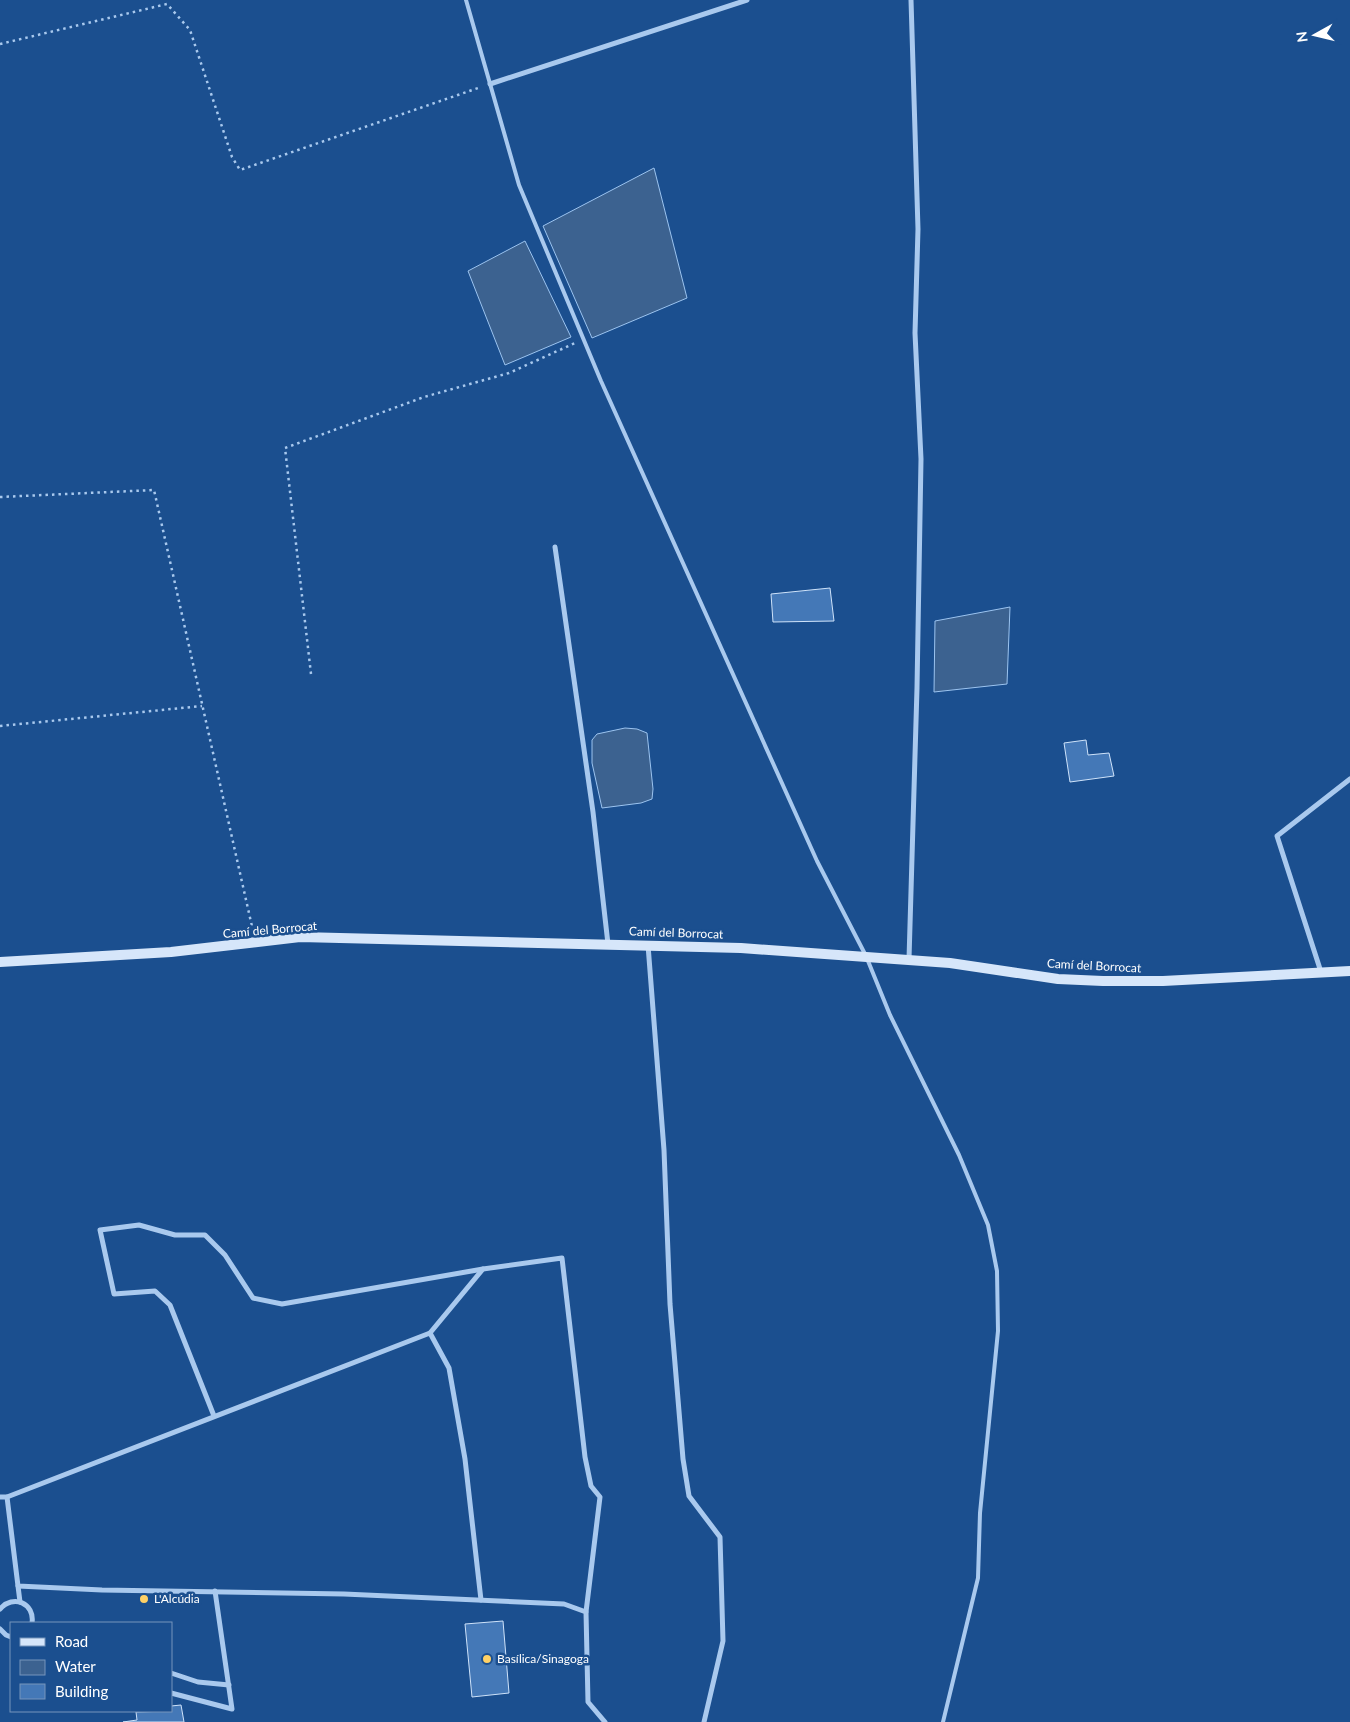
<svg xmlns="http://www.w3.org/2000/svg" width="1350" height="1722" font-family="Lato,sans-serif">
  <rect width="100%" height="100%" fill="#1b4f8f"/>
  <g fill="#3c6290" stroke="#9cc4f0">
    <polygon points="654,168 687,298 592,338 543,226"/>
    <polygon points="525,241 571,337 505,365 468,271"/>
    <polygon points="1010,607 1007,684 934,692 935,621"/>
    <polygon points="625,728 637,729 647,733 653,789 652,799 641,803 602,808 592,763 592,740 597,734"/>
  </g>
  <g fill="#4478b7" stroke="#cfe3fa">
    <polygon points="830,588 834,621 773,622 771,594"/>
    <polygon points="1086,740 1088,755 1109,753 1114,776 1070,782 1064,743"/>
    <polygon points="503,1621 509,1693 472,1697 465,1624"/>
    <polygon points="181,1705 184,1722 123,1722 137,1720 136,1712 171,1711 171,1706"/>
  </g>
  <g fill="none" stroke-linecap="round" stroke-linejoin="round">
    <g stroke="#a9c9ee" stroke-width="2.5" stroke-dasharray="2.5 4" stroke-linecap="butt">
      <polyline points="0,44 167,4 190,30 232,157 240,170 481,87"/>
      <polyline points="0,497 154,490 253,931"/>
      <polyline points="311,674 285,448 424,397 509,373 575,343"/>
      <polyline points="0,726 202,706"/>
    </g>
    <polyline stroke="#a9c9ee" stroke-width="4" points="466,0 519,185 601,381 817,861 866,956 890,1015 959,1155 988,1225 997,1271 998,1331 980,1513 978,1578 943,1722"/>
    <g stroke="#a9c9ee" stroke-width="5">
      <polyline points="490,84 747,0"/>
      <polyline points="555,547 593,812 608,944"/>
      <polyline points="648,945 664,1150 670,1304 683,1459 689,1496 720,1537 723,1641 704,1722"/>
      <polyline points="909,959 917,688 921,459 915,333 918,229 911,0"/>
      <polyline points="1321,972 1277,836 1350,779"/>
      <polyline points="430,1333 483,1269 562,1258 585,1457 591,1486 600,1497 586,1612"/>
      <polyline points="214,1416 170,1305 155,1291 114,1294 100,1230 139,1225 175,1235 205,1235 225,1255 253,1298 282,1304 483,1269"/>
      <polyline points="0,1497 7,1497 18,1586 102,1590 344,1594 564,1604 586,1612 588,1702 605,1722"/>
      <polyline points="7,1497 430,1333 449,1368 465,1459 481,1600"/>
      <polyline points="18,1586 20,1602"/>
      <path d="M0 1609C13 1594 35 1603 32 1623"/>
      <polyline points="0,1629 6,1635 11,1637"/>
      <polyline points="171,1673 198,1682 229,1685"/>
      <polyline points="171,1693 232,1709 215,1591"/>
    </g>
    <polyline stroke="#d6e6fa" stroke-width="10" points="0,962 171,952 300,937 741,948 950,963 1058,979 1103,981 1163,981 1350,971"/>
  </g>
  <g fill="#ffd166" stroke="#1b4f8f" stroke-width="2">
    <circle cx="144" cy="1599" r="5"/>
    <circle cx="487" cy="1659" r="5"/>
  </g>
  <g text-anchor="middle" stroke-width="5" stroke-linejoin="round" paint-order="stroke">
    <g font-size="12" fill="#fff" stroke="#1b4f8f">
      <text transform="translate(270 930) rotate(-5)" y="4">Camí del Borrocat</text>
      <text transform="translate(676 933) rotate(2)" y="4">Camí del Borrocat</text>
      <text transform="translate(1094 966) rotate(3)" y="4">Camí del Borrocat</text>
    </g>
    <g font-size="12" fill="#fff" stroke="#1b4f8f" text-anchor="start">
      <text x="154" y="1603">L'Alcúdia</text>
      <text x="497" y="1663">Basílica/Sinagoga</text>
    </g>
  </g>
  <rect x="10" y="1622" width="162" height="90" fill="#1b4f8f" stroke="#7695bc"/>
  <rect x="20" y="1638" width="25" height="8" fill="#d6e6fa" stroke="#7695bc"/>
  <text x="55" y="1647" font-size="15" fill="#ffffff">Road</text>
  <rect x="20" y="1660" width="25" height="15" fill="#3c6290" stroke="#7695bc"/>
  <text x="55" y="1672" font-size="15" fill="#ffffff">Water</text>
  <rect x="20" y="1684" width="25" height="15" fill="#4478b7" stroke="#7695bc"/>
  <text x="55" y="1697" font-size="15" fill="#ffffff">Building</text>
  <g transform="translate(1315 35) rotate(262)" stroke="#1b4f8f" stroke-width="4" paint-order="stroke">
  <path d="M0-4L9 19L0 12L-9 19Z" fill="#ffffff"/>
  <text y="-8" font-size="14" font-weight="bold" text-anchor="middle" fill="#ffffff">N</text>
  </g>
</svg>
